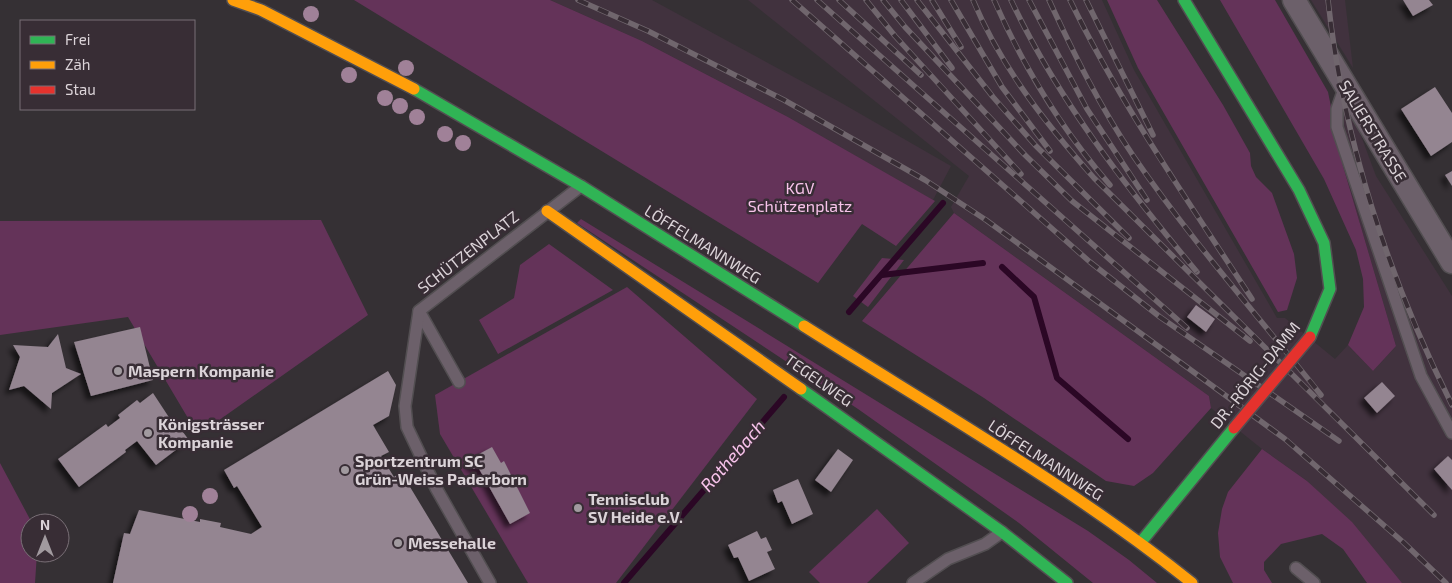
<svg xmlns="http://www.w3.org/2000/svg" width="1452" height="583" font-family="'Exo 2',sans-serif">
  <defs>
    <filter id="shadow"><feDropShadow dx="-4.5" dy="4.5" stdDeviation="2.5" flood-color="#0009"/></filter>
  </defs>
  <rect width="100%" height="100%" fill="#353034"/>
  <g fill="#41323e">
    <polygon points="550,0 652,0 838,101 951,166 933,200 788,117 642,41"/>
    <polygon points="748,0 1102,0 1134,70 1277,318 1285,318 1335,359 1348,345 1373,371 1396,346 1343,166 1331,105 1342,105 1357,125 1376,176 1452,296 1452,583 1402,583 1307,481 1262,449 1211,408 1209,396 954,213 951,207 969,176"/>
    <polygon points="1311,0 1345,0 1353,68"/>
  </g>
  <g fill="#643359">
    <polygon points="354,0 550,0 642,41 788,117 935,201 896,246 862,224 818,283"/>
    <polygon points="1107,0 1157,0 1223,105 1250,153 1251,166 1256,177 1272,193 1294,254 1297,278 1287,310 1278,312 1138,68"/>
    <polygon points="1220,0 1275,0 1328,92 1343,166 1396,346 1373,371 1348,345 1364,307 1363,279 1356,250 1324,179"/>
    <polygon points="954,213 1209,396 1211,408 1153,473 1134,486 1106,481 984,398 862,321"/>
    <polygon points="581,219 1088,531 1129,560 1157,583 1093,583 1019,523 858,409 577,223"/>
    <polygon points="321,220 368,315 198,435 128,317 0,335 0,221"/>
    <polygon points="549,244 613,290 498,354 479,320 514,298 520,265"/>
    <polygon points="882,258 904,260 868,307 853,296"/>
    <polygon points="627,287 757,399 616,583 528,583 440,434 435,395"/>
    <polygon points="1262,449 1307,481 1352,522 1402,583 1367,583 1343,549 1322,534 1281,544 1264,562 1264,570 1272,583 1233,583 1220,557 1218,533 1222,509 1228,492"/>
    <polygon points="0,463 32,523 30,523 30,553 37,553 35,583 0,583"/>
    <polygon points="877,509 909,543 867,583 820,583 809,572"/>
  </g>
  <g fill="none" stroke-linecap="round" stroke-linejoin="round">
    <g stroke="#2b0725" stroke-width="6">
      <polyline points="1002,267 1034,297 1057,378 1128,439"/>
      <polyline points="882,275 983,263"/>
      <polyline points="849,312 943,203"/>
      <polyline points="624,583 784,397"/>
    </g>
  </g>
  <g fill="#948591" filter="url(#shadow)">
    <polygon points="1403,0 1429,0 1433,5 1413,16"/>
    <polygon points="1435,87 1452,113 1452,142 1431,156 1401,109"/>
    <polygon points="1452,171 1452,186 1445,175"/>
    <polygon points="1196,305 1215,319 1206,332 1187,317"/>
    <polygon points="140,327 153,380 91,396 74,342"/>
    <polygon points="58,334 66,368 81,374 52,393 51,409 24,386 9,390 20,357 13,345 48,347"/>
    <polygon points="388,371 396,385 389,416 373,425 389,452 381,456 394,477 401,472 468,583 113,583 124,533 130,534 139,510 200,522 200,519 221,523 220,527 251,534 262,527 237,486 234,488 224,470"/>
    <polygon points="1382,382 1395,396 1377,413 1364,398"/>
    <polygon points="153,393 174,425 176,423 189,440 156,465 137,441 125,450 126,452 79,487 58,459 106,424 108,427 120,418 118,415 137,400 140,403"/>
    <polygon points="492,447 501,463 504,461 530,513 510,524 478,467 473,469 468,460"/>
    <polygon points="838,449 853,460 831,492 815,480"/>
    <polygon points="1448,456 1452,460 1452,490 1434,469"/>
    <polygon points="798,479 813,514 792,524 782,501 778,503 773,490"/>
    <polygon points="757,531 761,539 766,537 772,550 767,552 775,569 749,581 738,557 734,558 728,545"/>
  </g>
  <g fill="none" stroke-linecap="round" stroke-linejoin="round">
    <g stroke="#524e51" stroke-width="14">
      <g id="lane">
        <polyline points="1345,86 1337,109 1337,127 1421,376 1452,433"/>
        <polyline points="419,311 459,382"/>
        <polyline points="1296,568 1314,583"/>
        <polyline points="490,583 436,488 407,427 405,406 419,311 581,186"/>
        <polyline points="913,583 948,559 985,544 1002,532"/>
      </g>
    </g>
    <g stroke="#524e51" stroke-width="25">
      <polyline id="street" points="1294,0 1452,262"/>
    </g>
    <g stroke="#524e51" stroke-width="14">
      <g id="fast">
        <polyline points="1184,0 1299,190 1324,243 1330,289 1310,337"/>
        <polyline points="414,89 581,186 804,326"/>
        <polyline points="801,389 1002,532 1067,583"/>
        <polyline points="1141,542 1234,428"/>
      </g>
    </g>
    <g stroke="#524e51" stroke-width="14">
      <g id="slow">
        <polyline points="233,0 261,10 414,89"/>
        <polyline points="547,211 801,389"/>
        <path d="M804 326C935 409 1071 486 1192 583"/>
      </g>
    </g>
    <use href="#lane" stroke="#6c606a" stroke-width="11"/>
    <use href="#street" stroke="#6c606a" stroke-width="22"/>
    <use href="#fast" stroke="#30b455" stroke-width="11"/>
    <use href="#slow" stroke="#ff9f0a" stroke-width="11"/>
    <g stroke="#70666d" stroke-width="5.5">
      <g id="rail">
        <polyline points="578,0 648,31 784,100 925,180 986,220 1285,439 1403,542 1446,583"/>
        <polyline points="792,0 1090,262 1160,317 1339,441"/>
        <polyline points="817,0 1187,328"/>
        <polyline points="839,0 921,75"/>
        <polyline points="866,0 895,36 1021,174"/>
        <polyline points="883,0 905,27 1025,155 1072,201 1250,341"/>
        <polyline points="901,0 952,68"/>
        <polyline points="917,0 993,97 1035,145 1129,238"/>
        <polyline points="932,0 961,47"/>
        <polyline points="951,0 1002,87 1050,151"/>
        <path d="M973 0C1001 67 1046 124 1094 178L1434 515"/>
        <path d="M994 0C1023 66 1063 131 1110 185"/>
        <path d="M1011 0C1058 100 1126 187 1197 272"/>
        <polyline points="1029,0 1087,109 1147,200"/>
        <path d="M1049 0C1074 54 1100 107 1134 157 1191 240 1258 316 1321 395"/>
        <path d="M1070 0C1121 105 1188 201 1252 299"/>
        <polyline points="1086,0 1153,135"/>
        <path d="M1328 0C1343 140 1389 279 1452 405"/>
      </g>
    </g>
    <use href="#rail" stroke="#382d35" stroke-width="4" stroke-dasharray="11" stroke-linecap="butt"/>
    <g stroke="#524e51" stroke-width="14" stroke-linecap="butt">
      <polyline id="jam-bridge" points="1234,428 1310,337"/>
    </g>
    <use href="#jam-bridge" stroke="#e5322d" stroke-width="11"/>
  </g>
  <g fill="#a08198">
    <circle cx="311" cy="14" r="8"/>
    <circle cx="406" cy="68" r="8"/>
    <circle cx="349" cy="75" r="8"/>
    <circle cx="385" cy="98" r="8"/>
    <circle cx="400" cy="106" r="8"/>
    <circle cx="417" cy="117" r="8"/>
    <circle cx="445" cy="134" r="8"/>
    <circle cx="463" cy="143" r="8"/>
    <circle cx="210" cy="496" r="8"/>
    <circle cx="190" cy="514" r="8"/>
  </g>
  <g fill="#a19a9f" stroke="#382d35" stroke-width="2">
    <circle cx="118" cy="371" r="5"/>
    <circle cx="148" cy="433" r="5"/>
    <circle cx="345" cy="470" r="5"/>
    <circle cx="578" cy="508" r="5"/>
    <circle cx="398" cy="543" r="5"/>
  </g>
  <g text-anchor="middle" stroke-width="5" stroke-linejoin="round" paint-order="stroke">
    <g font-size="16" fill="#dbd3d8" stroke="#382d35">
      <text transform="translate(1373 131) rotate(59)" y="6">SALIERSTRASSE</text>
      <text transform="translate(703 244) rotate(32)" y="6">LÖFFELMANNWEG</text>
      <text transform="translate(468 252) rotate(-38)" y="6">SCHÜTZENPLATZ</text>
      <text transform="translate(1255 375) rotate(-51)" y="6">DR.-RÖRIG-DAMM</text>
      <text transform="translate(819 380) rotate(35)" y="6">TEGELWEG</text>
      <text transform="translate(1046 460) rotate(33)" y="6">LÖFFELMANNWEG</text>
    </g>
    <g font-size="16" fill="#f8c3ea" stroke="#382d35">
      <text x="800" y="194">KGV<tspan x="800" dy="18">Schützenplatz</tspan></text>
    </g>
    <g font-size="16" font-weight="bold" fill="#dbd3d8" stroke="#382d35" text-anchor="start">
      <text x="128" y="377">Maspern Kompanie</text>
      <text x="158" y="430">Königsträsser<tspan x="158" dy="18">Kompanie</tspan></text>
      <text x="355" y="467">Sportzentrum SC<tspan x="355" dy="18">Grün-Weiss Paderborn</tspan></text>
      <text x="588" y="505">Tennisclub<tspan x="588" dy="18">SV Heide e.V.</tspan></text>
      <text x="408" y="549">Messehalle</text>
    </g>
    <g font-size="18" font-style="italic" fill="#f8c3eb" stroke="#382d35">
      <text transform="translate(733 456) rotate(-49)" y="6">Rothebach</text>
    </g>
  </g>
  <rect x="20" y="20" width="175" height="90" fill="#382d35" stroke="#796f76"/>
  <rect x="30" y="36" width="25" height="8" fill="#30b455" stroke="#796f76"/>
  <text x="65" y="45" font-size="15" fill="#dbd3d8">Frei</text>
  <rect x="30" y="61" width="25" height="8" fill="#ff9f0a" stroke="#796f76"/>
  <text x="65" y="70" font-size="15" fill="#dbd3d8">Zäh</text>
  <rect x="30" y="86" width="25" height="8" fill="#e5322d" stroke="#796f76"/>
  <text x="65" y="95" font-size="15" fill="#dbd3d8">Stau</text>
  <g transform="translate(45 538)"><circle r="24" fill="#382d35" stroke="#796f76"/>
  <path d="M0-4L9 19L0 12L-9 19Z" fill="#a19a9f"/>
  <text y="-8" font-size="14" font-weight="bold" text-anchor="middle" fill="#dbd3d8">N</text>
  </g>
</svg>
